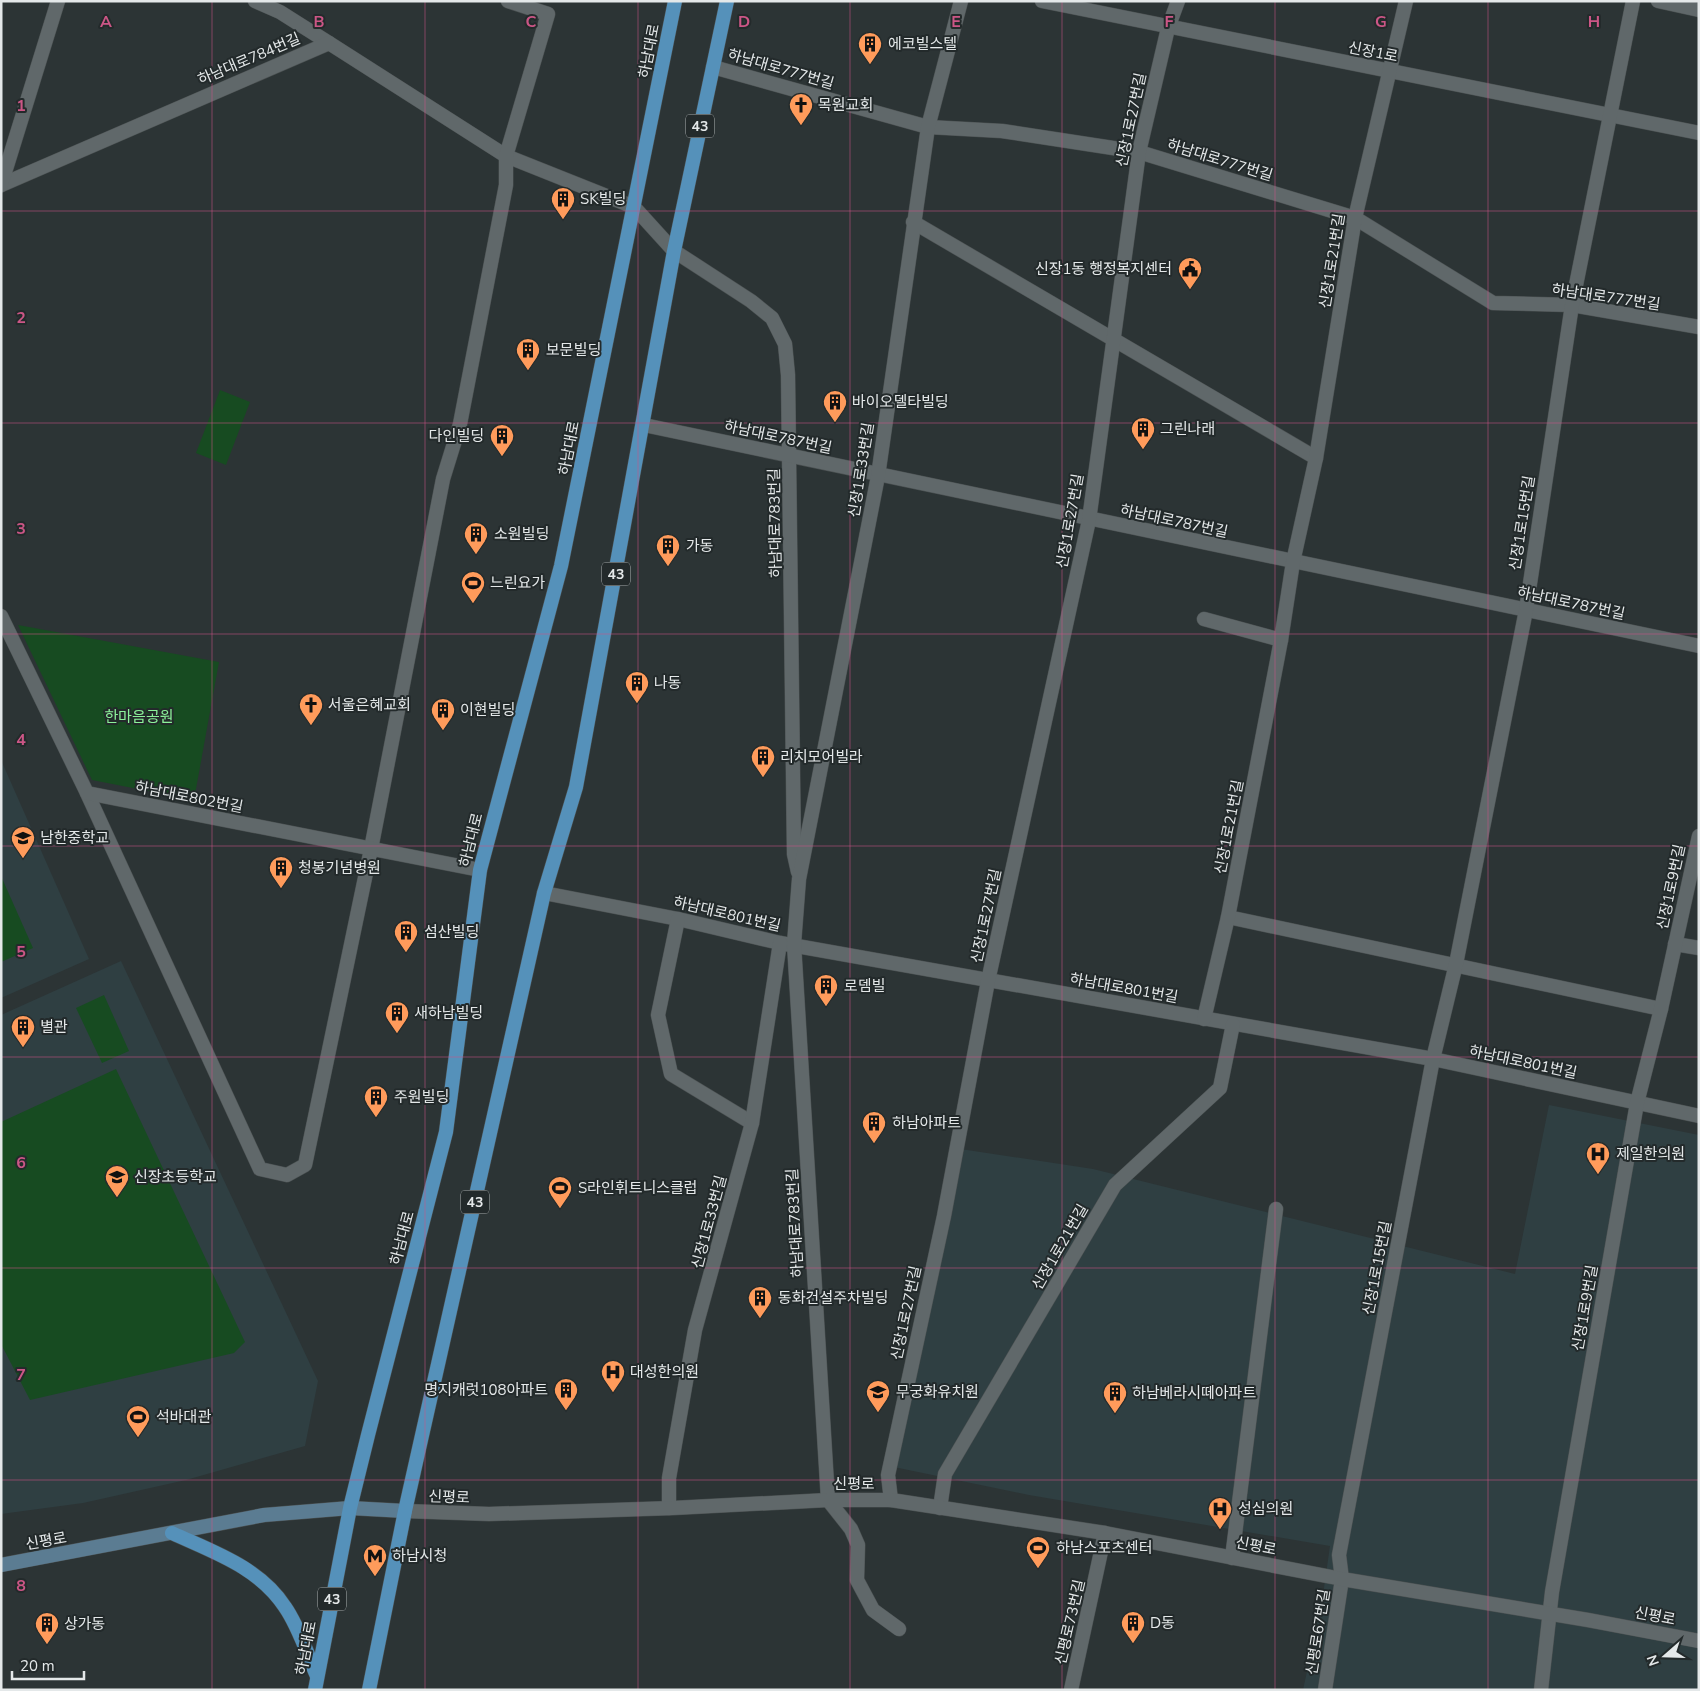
<svg xmlns="http://www.w3.org/2000/svg" width="1700" height="1691" font-family="'Nunito Sans','Noto Sans KR',sans-serif">
  <rect width="100%" height="100%" fill="#2c3435"/>
  <g fill="#2f3f42">
    <polygon points="1,760 89,959 1,998"/>
    <polygon points="121,961 318,1381 305,1446 186,1480 83,1503 1,1514 1,1015"/>
    <polygon points="1549,1105 1699,1135 1699,1690 1303,1690 1322,1602 1330,1546 1029,1495 894,1467 954,1148 1093,1169 1515,1274"/>
  </g>
  <g fill="#174b21">
    <polygon points="220,390 250,402 226,465 196,453"/>
    <polygon points="18,625 219,662 194,800 92,780"/>
    <polygon points="1,876 33,948 1,962"/>
    <polygon points="104,995 129,1051 102,1063 76,1008"/>
    <polygon points="116,1069 245,1342 234,1353 30,1400 1,1344 1,1122"/>
  </g>
  <g fill="none" stroke-linecap="round" stroke-linejoin="round">
    <g stroke="#4b5152" stroke-width="15">
      <g id="minor">
        <polyline points="255,1 280,12 329,43"/>
        <polyline points="1042,1 1699,133"/>
        <polyline points="1658,1 1699,10"/>
        <polyline points="713,67 928,127 1002,131 1139,152 1355,218 1493,303 1572,305 1699,327"/>
        <polyline points="1,185 329,43 506,156 634,207 674,251 751,301 772,318 785,344 788,375 794,854 798,872"/>
        <polyline points="1,185 58,1"/>
        <polyline points="913,222 1316,458"/>
        <polyline points="644,425 1699,646"/>
        <polyline points="1204,619 1281,640"/>
        <polyline points="87,793 260,1169 287,1175 305,1165 371,849 443,479 460,424 506,185 506,156 548,14 508,1"/>
        <polyline points="544,893 678,919 780,943 1433,1059 1699,1116"/>
        <polyline points="1228,917 1661,1009"/>
        <polyline points="678,919 658,1015 671,1074 752,1123"/>
        <polyline points="1675,944 1699,948"/>
        <polyline points="1204,1019 1228,917 1281,640 1293,562 1316,458 1355,218 1406,1"/>
        <polyline points="891,1500 888,1475 944,1216 988,981 1089,520 1139,152 1168,28 1178,1"/>
        <polyline points="669,1508 669,1478 695,1330 752,1123 780,943"/>
        <polyline points="940,1508 945,1474 1115,1185 1220,1088 1233,1024"/>
        <polyline points="1232,1558 1276,1209"/>
        <polyline points="899,1629 873,1610 857,1580 858,1545 851,1529 828,1500 794,944 799,879 878,476 928,127 961,1"/>
        <polyline points="1071,1690 1105,1533"/>
        <polyline points="1325,1690 1342,1579 1339,1555 1433,1059 1456,964 1526,610 1572,305 1633,1"/>
        <polyline points="1541,1690 1552,1592 1637,1103 1661,1009 1699,836"/>
      </g>
    </g>
    <g stroke="#4b5152" stroke-width="15">
      <g id="tertiary">
        <polyline points="1,616 87,793 480,870"/>
        <polyline points="405,1511 489,1514 673,1508 828,1500 891,1500 1105,1533 1342,1579 1588,1620 1699,1641"/>
      </g>
    </g>
    <g stroke="#4b5152" stroke-width="15">
      <polyline id="secondary" points="1,1565 264,1515 350,1508 405,1511"/>
    </g>
    <g stroke="#4b5152" stroke-width="15">
      <g id="primary">
        <path d="M172 1533C213 1552 259 1567 285 1607 299 1627 307 1654 317 1676"/>
        <polyline points="315,1690 350,1508 368,1435 446,1132 480,870 561,566 675,1"/>
        <polyline points="369,1690 405,1511 544,893 576,787 674,251 727,1"/>
      </g>
    </g>
    <use href="#minor" stroke="#60686a" stroke-width="14"/>
    <use href="#tertiary" stroke="#60686a" stroke-width="14"/>
    <use href="#secondary" stroke="#5b7c92" stroke-width="14"/>
    <use href="#primary" stroke="#5591ba" stroke-width="14"/>
  </g>
  <path fill="none" stroke="#cc5686" stroke-width="1" stroke-opacity="0.55" d="M212 1V1690M425 1V1690M638 1V1690M850 1V1690M1062 1V1690M1275 1V1690M1488 1V1690M1 211H1699M1 423H1699M1 634H1699M1 846H1699M1 1057H1699M1 1268H1699M1 1480H1699"/>
  <defs>
    <g id="building-pin" transform="scale(1.25)"><path d="M0 17L-7.5 6A9.5 9.5 0 1 1 7.5 6Z" fill="#ff9b5b" stroke="#232a2b"/><path d="M-4-6H4V6H1V3H-1V6H-4ZM-2.5-4.3h1.7v1.8h-1.7ZM.8-4.3h1.7v1.8H.8ZM-2.5-1h1.7V.8h-1.7ZM.8-1h1.7V.8H.8Z" fill="#111"/></g>
    <g id="church-pin" transform="scale(1.25)"><path d="M0 17L-7.5 6A9.5 9.5 0 1 1 7.5 6Z" fill="#ff9b5b" stroke="#232a2b"/><path d="M-1.2-6h2.4v3.5h3.3v2.4h-3.3V6h-2.4V-.1h-3.3v-2.4h3.3Z" fill="#111"/></g>
    <g id="civic-pin" transform="scale(1.25)"><path d="M0 17L-7.5 6A9.5 9.5 0 1 1 7.5 6Z" fill="#ff9b5b" stroke="#232a2b"/><path d="M-.6-6.5H3V-4.5H.6V-3L4-1V1h2V6H-6V1h2V-1L-.6-3ZM-1.2 2.5V6h2.4V2.5Z" fill="#111"/></g>
    <g id="stadium-pin" transform="scale(1.25)"><path d="M0 17L-7.5 6A9.5 9.5 0 1 1 7.5 6Z" fill="#ff9b5b" stroke="#232a2b"/><path d="M0-5a6.5 5 0 1 0 0 10a6.5 5 0 1 0 0-10ZM-3.5-1.8h7v3.6h-7Z" fill="#111"/></g>
    <g id="school-pin" transform="scale(1.25)"><path d="M0 17L-7.5 6A9.5 9.5 0 1 1 7.5 6Z" fill="#ff9b5b" stroke="#232a2b"/><path d="M0-5L7-2L0 1L-7-2ZM-4 1L0 2.5L4 1V4Q0 6-4 4Z" fill="#111"/></g>
    <g id="hospital-pin" transform="scale(1.25)"><path d="M0 17L-7.5 6A9.5 9.5 0 1 1 7.5 6Z" fill="#ff9b5b" stroke="#232a2b"/><path d="M-5-5h3v3.5h4V-5h3V5h-3V1.5h-4V5h-3Z" fill="#111"/></g>
    <g id="metro-pin" transform="scale(1.25)"><path d="M0 17L-7.5 6A9.5 9.5 0 1 1 7.5 6Z" fill="#ff9b5b" stroke="#232a2b"/><path d="M-5.5 5V-5H-3L0 0L3-5H5.5V5H3V-.5L0 4L-3-.5V5Z" fill="#111"/></g>
  </defs>
  <g fill-rule="evenodd">
    <use href="#building-pin" x="870" y="44"/>
    <use href="#church-pin" x="801" y="105"/>
    <use href="#building-pin" x="563" y="199"/>
    <use href="#civic-pin" x="1190" y="269"/>
    <use href="#building-pin" x="528" y="350"/>
    <use href="#building-pin" x="835" y="402"/>
    <use href="#building-pin" x="1143" y="429"/>
    <use href="#building-pin" x="502" y="436"/>
    <use href="#building-pin" x="476" y="534"/>
    <use href="#building-pin" x="668" y="546"/>
    <use href="#stadium-pin" x="473" y="583"/>
    <use href="#building-pin" x="637" y="683"/>
    <use href="#church-pin" x="311" y="705"/>
    <use href="#building-pin" x="443" y="710"/>
    <use href="#building-pin" x="763" y="757"/>
    <use href="#school-pin" x="23" y="838"/>
    <use href="#building-pin" x="281" y="868"/>
    <use href="#building-pin" x="406" y="932"/>
    <use href="#building-pin" x="826" y="986"/>
    <use href="#building-pin" x="397" y="1013"/>
    <use href="#building-pin" x="23" y="1027"/>
    <use href="#building-pin" x="376" y="1097"/>
    <use href="#building-pin" x="874" y="1123"/>
    <use href="#hospital-pin" x="1598" y="1154"/>
    <use href="#school-pin" x="117" y="1177"/>
    <use href="#stadium-pin" x="560" y="1188"/>
    <use href="#building-pin" x="760" y="1298"/>
    <use href="#hospital-pin" x="613" y="1372"/>
    <use href="#building-pin" x="566" y="1390"/>
    <use href="#school-pin" x="878" y="1392"/>
    <use href="#building-pin" x="1115" y="1393"/>
    <use href="#stadium-pin" x="138" y="1417"/>
    <use href="#hospital-pin" x="1220" y="1509"/>
    <use href="#stadium-pin" x="1038" y="1548"/>
    <use href="#metro-pin" x="375" y="1556"/>
    <use href="#building-pin" x="1133" y="1623"/>
    <use href="#building-pin" x="47" y="1624"/>
  </g>
  <g text-anchor="middle" stroke-width="4" stroke-linejoin="round" paint-order="stroke">
    <g fill="#232a2b" stroke="#aaafb0" stroke-width="1">
      <rect x="686" y="114.5" width="28" height="23" rx="4"/>
      <rect x="602" y="562.5" width="28" height="23" rx="4"/>
      <rect x="461" y="1190.5" width="28" height="23" rx="4"/>
      <rect x="318" y="1587.5" width="28" height="23" rx="4"/>
    </g>
    <g font-size="14" font-weight="bold" fill="#e4e8e9">
      <text x="700" y="131">43</text>
      <text x="616" y="579">43</text>
      <text x="475" y="1207">43</text>
      <text x="332" y="1604">43</text>
    </g>
    <g font-size="15" fill="#e4e8e9" stroke="#232a2b" text-anchor="start">
      <text x="888" y="49">에코빌스텔</text>
      <text x="818" y="110">목원교회</text>
      <text x="580" y="204">SK빌딩</text>
      <text x="1172" y="274" text-anchor="end">신장1동 행정복지센터</text>
      <text x="546" y="355">보문빌딩</text>
      <text x="852" y="407">바이오델타빌딩</text>
      <text x="1160" y="434">그린나래</text>
      <text x="484" y="441" text-anchor="end">다인빌딩</text>
      <text x="494" y="539">소원빌딩</text>
      <text x="686" y="551">가동</text>
      <text x="490" y="588">느린요가</text>
      <text x="654" y="688">나동</text>
      <text x="328" y="710">서울은혜교회</text>
      <text x="460" y="715">이현빌딩</text>
      <text x="780" y="762">리치모어빌라</text>
      <text x="40" y="843">남한중학교</text>
      <text x="298" y="873">청봉기념병원</text>
      <text x="424" y="937">섬산빌딩</text>
      <text x="844" y="991">로뎀빌</text>
      <text x="414" y="1018">새하남빌딩</text>
      <text x="40" y="1032">별관</text>
      <text x="394" y="1102">주원빌딩</text>
      <text x="892" y="1128">하남아파트</text>
      <text x="1616" y="1159">제일한의원</text>
      <text x="134" y="1182">신장초등학교</text>
      <text x="578" y="1193">S라인휘트니스클럽</text>
      <text x="778" y="1303">동화건설주차빌딩</text>
      <text x="630" y="1377">대성한의원</text>
      <text x="548" y="1395" text-anchor="end">명지캐럿108아파트</text>
      <text x="896" y="1397">무궁화유치원</text>
      <text x="1132" y="1398">하남베라시떼아파트</text>
      <text x="156" y="1422">석바대관</text>
      <text x="1238" y="1514">성심의원</text>
      <text x="1056" y="1553">하남스포츠센터</text>
      <text x="392" y="1561">하남시청</text>
      <text x="1150" y="1628">D동</text>
      <text x="64" y="1629">상가동</text>
    </g>
    <g font-size="15" fill="#e4e8e9" stroke="#232a2b">
      <text transform="translate(649 51) rotate(-79)" y="5">하남대로</text>
      <text transform="translate(1373 52) rotate(11)" y="5">신장1로</text>
      <text transform="translate(249 59) rotate(-23)" y="5">하남대로784번길</text>
      <text transform="translate(781 69) rotate(16)" y="5">하남대로777번길</text>
      <text transform="translate(1131 120) rotate(-78)" y="5">신장1로27번길</text>
      <text transform="translate(1220 160) rotate(17)" y="5">하남대로777번길</text>
      <text transform="translate(1332 261) rotate(-81)" y="5">신장1로21번길</text>
      <text transform="translate(1606 297) rotate(8)" y="5">하남대로777번길</text>
      <text transform="translate(778 437) rotate(12)" y="5">하남대로787번길</text>
      <text transform="translate(569 448) rotate(-79)" y="5">하남대로</text>
      <text transform="translate(861 470) rotate(-81)" y="5">신장1로33번길</text>
      <text transform="translate(1070 521) rotate(-80)" y="5">신장1로27번길</text>
      <text transform="translate(1174 521) rotate(12)" y="5">하남대로787번길</text>
      <text transform="translate(775 523) rotate(-91)" y="5">하남대로783번길</text>
      <text transform="translate(1522 523) rotate(-81)" y="5">신장1로15번길</text>
      <text transform="translate(1571 603) rotate(12)" y="5">하남대로787번길</text>
      <text transform="translate(189 797) rotate(11)" y="5">하남대로802번길</text>
      <text transform="translate(1229 827) rotate(-79)" y="5">신장1로21번길</text>
      <text transform="translate(471 840) rotate(-76)" y="5">하남대로</text>
      <text transform="translate(1671 887) rotate(-78)" y="5">신장1로9번길</text>
      <text transform="translate(727 914) rotate(13)" y="5">하남대로801번길</text>
      <text transform="translate(986 916) rotate(-78)" y="5">신장1로27번길</text>
      <text transform="translate(1124 988) rotate(10)" y="5">하남대로801번길</text>
      <text transform="translate(1523 1062) rotate(12)" y="5">하남대로801번길</text>
      <text transform="translate(709 1222) rotate(-75)" y="5">신장1로33번길</text>
      <text transform="translate(795 1223) rotate(-93)" y="5">하남대로783번길</text>
      <text transform="translate(402 1238) rotate(-75)" y="5">하남대로</text>
      <text transform="translate(1060 1247) rotate(-60)" y="5">신장1로21번길</text>
      <text transform="translate(1377 1268) rotate(-79)" y="5">신장1로15번길</text>
      <text transform="translate(1585 1308) rotate(-80)" y="5">신장1로9번길</text>
      <text transform="translate(906 1313) rotate(-78)" y="5">신장1로27번길</text>
      <text x="854" y="1489">신평로</text>
      <text transform="translate(449 1497) rotate(2)" y="5">신평로</text>
      <text transform="translate(46 1541) rotate(-10)" y="5">신평로</text>
      <text transform="translate(1256 1546) rotate(11)" y="5">신평로</text>
      <text transform="translate(1655 1616) rotate(11)" y="5">신평로</text>
      <text transform="translate(1070 1622) rotate(-77)" y="5">신평로73번길</text>
      <text transform="translate(1318 1632) rotate(-81)" y="5">신평로67번길</text>
      <text transform="translate(306 1648) rotate(-79)" y="5">하남대로</text>
    </g>
    <g font-size="15" fill="#8cf29a" stroke="#232a2b">
      <text x="139" y="722">한마음공원</text>
    </g>
  </g>
  <g font-size="16" text-anchor="middle" font-weight="bold" fill="#cc5686" stroke="#232a2b" stroke-width="4" stroke-linejoin="round" paint-order="stroke">
    <text x="106" y="27">A</text>
    <text x="319" y="27">B</text>
    <text x="531" y="27">C</text>
    <text x="744" y="27">D</text>
    <text x="956" y="27">E</text>
    <text x="1169" y="27">F</text>
    <text x="1381" y="27">G</text>
    <text x="1594" y="27">H</text>
    <text x="21" y="111">1</text>
    <text x="21" y="323">2</text>
    <text x="21" y="534">3</text>
    <text x="21" y="745">4</text>
    <text x="21" y="957">5</text>
    <text x="21" y="1168">6</text>
    <text x="21" y="1380">7</text>
    <text x="21" y="1591">8</text>
  </g>
  <rect width="1700" height="1691" fill="none" stroke="#e4e8e9" stroke-width="5"/>
  <g transform="translate(1665 1656) rotate(250)" stroke="#232a2b" stroke-width="4" paint-order="stroke">
  <path d="M0-4L9 19L0 12L-9 19Z" fill="#e4e8e9"/>
  <text y="-8" font-size="14" font-weight="bold" text-anchor="middle" fill="#e4e8e9">N</text>
  </g>
  <path d="M12 1671v8h72v-8" fill="none" stroke="#e4e8e9" stroke-width="2.5"/>
  <text x="20" y="1671" font-size="15" fill="#e4e8e9" stroke="#232a2b" stroke-width="4" paint-order="stroke">20 m</text>
</svg>
